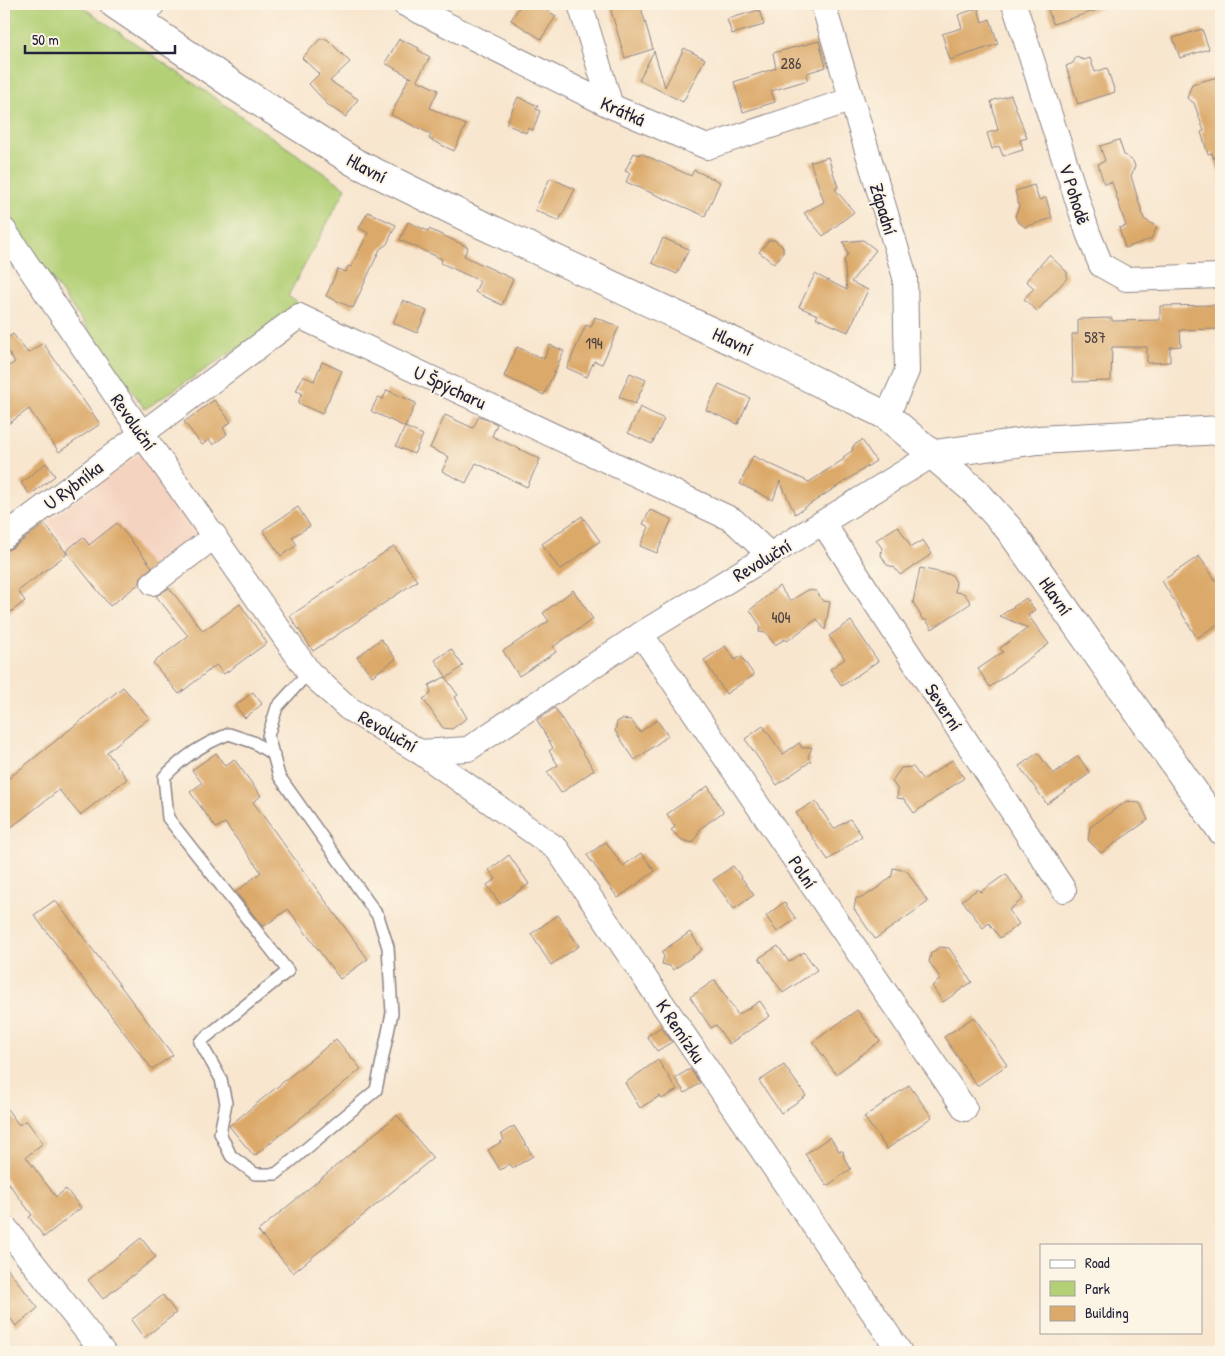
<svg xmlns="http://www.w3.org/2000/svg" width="1225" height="1356" font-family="'Patrick Hand',sans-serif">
  <rect width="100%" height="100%" fill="#fcf5e5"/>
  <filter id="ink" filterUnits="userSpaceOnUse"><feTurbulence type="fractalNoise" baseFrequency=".02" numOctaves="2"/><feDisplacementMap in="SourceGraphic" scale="10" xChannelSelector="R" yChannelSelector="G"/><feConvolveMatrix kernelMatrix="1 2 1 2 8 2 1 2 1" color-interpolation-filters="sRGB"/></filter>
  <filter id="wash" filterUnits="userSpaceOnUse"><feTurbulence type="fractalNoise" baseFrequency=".0096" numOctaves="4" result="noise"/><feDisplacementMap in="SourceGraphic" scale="20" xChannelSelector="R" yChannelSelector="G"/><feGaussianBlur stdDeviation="1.12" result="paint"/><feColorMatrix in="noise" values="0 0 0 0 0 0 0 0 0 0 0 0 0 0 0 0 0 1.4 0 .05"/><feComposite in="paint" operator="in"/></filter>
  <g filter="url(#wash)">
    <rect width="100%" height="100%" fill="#f8e6cf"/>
    <polygon fill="#f5d3c1" points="143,451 205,534 110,606 48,521"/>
    <polygon fill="#b3d077" stroke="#6a7959" points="4,4 78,4 346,188 288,296 302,306 145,409 4,212"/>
    <g id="blocks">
      <g fill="#dba969">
        <polygon points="521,4 537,4 556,16 541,39 511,20"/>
        <polygon points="609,4 640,4 653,49 625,58"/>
        <polygon points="1046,4 1106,4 1107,7 1053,24"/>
        <polygon points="978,8 982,22 990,19 998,44 950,60 942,34 962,28 958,15"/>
        <polygon points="759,10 764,25 732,34 727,19"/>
        <polygon points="1202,29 1209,49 1180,58 1173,38"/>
        <polygon points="320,39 327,39 350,62 330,81 358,99 346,117 328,105 309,84 319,74 302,58"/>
        <polygon points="399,39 419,48 418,50 430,57 417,80 438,90 430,108 466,125 454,151 429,139 431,134 391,115 409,77 412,78 385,63"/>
        <polygon points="819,41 826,67 810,72 806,75 808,80 771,91 775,102 743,112 734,82 776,68 773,53"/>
        <polygon points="684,48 705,59 683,102 639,80 654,51 665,87"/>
        <polygon points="1076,57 1084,60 1090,58 1095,72 1107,68 1115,92 1078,104 1066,66 1073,63"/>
        <polygon points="1221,76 1221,172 1219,173 1212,153 1208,154 1201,132 1204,131 1194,103 1187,98 1192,84"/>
        <polygon points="1011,95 1027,138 1020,140 1023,150 1003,156 999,146 992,149 987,133 998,130 991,101"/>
        <polygon points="518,97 538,106 536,109 540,111 533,130 528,128 526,133 506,124"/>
        <polygon points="1119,140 1124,155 1133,161 1135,166 1131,176 1144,219 1157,227 1151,239 1125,248 1119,228 1126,226 1112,182 1104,184 1098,164 1105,161 1100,146"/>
        <polygon points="634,153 639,155 640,153 691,176 694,170 720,182 705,216 626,182 630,173 625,171"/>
        <polygon points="828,157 838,187 835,189 854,212 823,236 804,213 824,202 810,161 813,162"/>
        <polygon points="550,178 575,189 559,221 535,210"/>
        <polygon points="1034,185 1039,200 1046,198 1052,218 1025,227 1017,221 1015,216 1019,206 1015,191"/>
        <polygon points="368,212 396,225 387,244 380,249 353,308 326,296 338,269 346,272 348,266 351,267 368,233 359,228"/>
        <polygon points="408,222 428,231 429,229 468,247 464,256 513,279 502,305 475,292 480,281 441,263 442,259 400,240"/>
        <polygon points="663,238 689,249 677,274 652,263"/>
        <polygon points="769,240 775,240 783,247 783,253 774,264 759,252"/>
        <polygon points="863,240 876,250 851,282 868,290 848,332 816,318 818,315 799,307 815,274 847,290 844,260 848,254 843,242"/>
        <polygon points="1049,255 1067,272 1067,278 1037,311 1024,299 1034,288 1026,281"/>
        <polygon points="403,300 427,311 417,333 393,323"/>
        <polygon points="1219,305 1219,313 1221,313 1221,329 1180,330 1181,346 1170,347 1170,362 1147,363 1147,347 1112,347 1111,381 1073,382 1072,334 1078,334 1078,319 1112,318 1112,321 1160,320 1160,306"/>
        <polygon points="595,317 619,327 602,364 594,361 587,377 567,368 586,325 591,327"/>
        <polygon points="13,334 28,353 43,343 100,424 59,452 29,409 4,427 4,370 15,362 4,346 4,341"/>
        <polygon points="550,345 564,351 544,395 504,376 517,347 544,359"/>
        <polygon points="322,362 342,371 322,414 298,403 302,393 296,391 303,376 314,381"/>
        <polygon points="630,373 646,380 635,404 619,397"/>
        <polygon points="719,384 750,398 738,424 706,410"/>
        <polygon points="387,390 416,403 405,427 371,411 378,397 383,399"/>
        <polygon points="214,400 231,422 223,428 227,434 213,445 209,439 202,445 184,422"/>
        <polygon points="640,407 664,419 652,444 628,433"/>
        <polygon points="445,415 473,428 479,416 497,424 492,436 540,459 527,487 476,463 466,483 442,471 449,457 430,448"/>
        <polygon points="405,427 423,435 414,454 396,446"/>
        <polygon points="862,440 876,461 795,514 780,481 773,500 740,484 753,456 809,482 844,459 843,457 852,451 853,446"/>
        <polygon points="46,463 55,476 30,495 21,483"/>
        <polygon points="298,507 310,526 292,537 297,545 281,556 263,530"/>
        <polygon points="650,510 672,519 657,553 640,546 649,527 643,524"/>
        <polygon points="582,516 600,541 560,570 542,544"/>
        <polygon points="117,523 152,567 141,577 140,583 110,606 66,551 83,537 89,545"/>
        <polygon points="45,524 67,554 18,591 25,601 4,617 4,551 12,548"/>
        <polygon points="898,526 911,547 923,540 932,554 900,575 894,567 887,565 881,555 882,548 876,540"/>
        <polygon points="394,546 417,581 313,651 290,616"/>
        <polygon points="1199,556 1216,581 1221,577 1221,622 1197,638 1162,581"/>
        <polygon points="920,568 952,575 956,582 955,592 964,593 971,603 932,629 926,620 923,620 913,602"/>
        <polygon points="779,586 790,601 808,590 816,591 823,601 830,602 825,630 817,619 787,641 785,639 775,645 766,633 759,632 760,625 750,610"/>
        <polygon points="169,588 203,631 240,604 267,643 224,674 216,665 179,694 153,663 188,636 156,596"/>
        <polygon points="573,590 593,619 553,647 556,652 519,676 503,651 549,621 543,613"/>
        <polygon points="1026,598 1035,610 1028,615 1049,644 990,687 978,669 1003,652 1000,648 1028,628 1000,616"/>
        <polygon points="851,621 878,661 842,686 830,669 845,659 829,636"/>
        <polygon points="381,639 396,659 372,676 357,657"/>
        <polygon points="725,646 735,660 741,656 754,675 726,694 704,660"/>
        <polygon points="451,649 463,666 447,678 435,660"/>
        <polygon points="445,677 458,695 455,697 467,718 452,729 443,728 423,699 431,694 429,685"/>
        <polygon points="123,687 149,718 107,752 127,779 80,815 59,790 4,833 4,782"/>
        <polygon points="253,692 262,704 245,718 235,706"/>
        <polygon points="555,708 594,770 561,793 547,772 558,765 549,751 553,748 537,720"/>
        <polygon points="622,719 631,720 640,732 657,720 668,736 635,760 615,731 617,722"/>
        <polygon points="763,726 783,754 799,743 802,748 812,747 808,757 811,761 777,785 745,739"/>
        <polygon points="216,753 225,766 234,759 261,796 253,802 368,959 340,979 288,909 263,927 236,892 261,872 225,823 216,828 190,792 202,783 192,770"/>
        <polygon points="1038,753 1053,774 1078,756 1090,773 1047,804 1019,766"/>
        <polygon points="952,760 964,778 914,813 904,799 897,798 898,790 892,781 901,768 913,767 923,780"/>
        <polygon points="708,786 723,812 701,828 693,843 682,840 671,830 675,827 667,814"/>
        <polygon points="815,801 834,829 850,819 862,836 828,860 796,813"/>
        <polygon points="1127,801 1140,803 1148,820 1101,853 1088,840 1090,827"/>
        <polygon points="606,842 623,866 641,853 655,871 618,898 587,855"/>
        <polygon points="509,855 529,884 500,904 487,885 496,879 489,870"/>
        <polygon points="733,866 754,895 734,909 713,880"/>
        <polygon points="893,868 907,871 928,902 875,939 854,909 856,898 862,898 879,887 892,876"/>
        <polygon points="1006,874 1023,899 1009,910 1019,924 1000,938 989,923 983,928 962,900 978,889 980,892"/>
        <polygon points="55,900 173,1055 152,1069 34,915"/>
        <polygon points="784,902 796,919 777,932 766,916"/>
        <polygon points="558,915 579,946 551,965 531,934"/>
        <polygon points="690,932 702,950 673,970 670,966 662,964 664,956 661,952"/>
        <polygon points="778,946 789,962 804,952 817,970 783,993 759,958"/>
        <polygon points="940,947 949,948 972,982 943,1002 932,986 941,979 929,962 931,953"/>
        <polygon points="715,980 738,1015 760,1001 770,1016 729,1044 716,1025 711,1028 690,997"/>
        <polygon points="857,1010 880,1041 836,1074 813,1042"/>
        <polygon points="974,1017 1007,1065 977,1086 944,1037"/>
        <polygon points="661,1027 672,1042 657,1051 647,1036"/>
        <polygon points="336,1039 361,1069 254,1156 229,1126"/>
        <polygon points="658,1060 677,1090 662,1099 660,1096 640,1108 625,1083"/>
        <polygon points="784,1065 806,1096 781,1113 759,1081"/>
        <polygon points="690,1069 700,1083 685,1093 675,1078"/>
        <polygon points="909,1085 932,1117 887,1149 864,1117"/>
        <polygon points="4,1105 19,1125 26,1120 43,1143 26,1157 56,1197 66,1189 81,1208 44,1237 29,1217 32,1215 4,1177"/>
        <polygon points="397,1115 433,1158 293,1273 258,1231"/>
        <polygon points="514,1126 533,1156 513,1168 510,1164 500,1170 488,1150 504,1140 501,1134"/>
        <polygon points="830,1137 839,1151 843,1151 844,1158 851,1169 827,1186 805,1154"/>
        <polygon points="141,1238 156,1257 103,1299 88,1280"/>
        <polygon points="4,1264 38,1308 16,1326 4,1310"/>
        <polygon points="163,1295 176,1313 144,1338 131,1320"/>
      </g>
    </g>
  </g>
  <g filter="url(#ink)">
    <use href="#blocks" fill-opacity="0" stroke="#8d8485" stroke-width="1"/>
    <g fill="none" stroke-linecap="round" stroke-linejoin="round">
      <g stroke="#8d8485" stroke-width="14">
        <path id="lane" d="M274 755 253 742 229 734C201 745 185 756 164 777L168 818 288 971 200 1042 221 1079 226 1103 220 1133 231 1156 255 1174H276L376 1090 392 1013 388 947 378 916 279 776 268 736 277 707 309 672"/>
      </g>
      <g stroke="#8d8485" stroke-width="26">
        <g id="street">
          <polyline points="405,4 611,106 707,147 850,100"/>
          <polyline points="580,4 611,106"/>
          <polyline points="823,4 905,277 907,371 887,416"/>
          <polyline points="1014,4 1088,233 1101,265 1126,279 1221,276"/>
          <polyline points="140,22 153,4"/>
          <polyline points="4,230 142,434 309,672 348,708 420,752 557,849 900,1352"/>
          <polyline points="823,523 1064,890"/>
          <polyline points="4,537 299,316 733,520 769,554"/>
          <polyline points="153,583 215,536"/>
          <polyline points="641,634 965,1109"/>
          <polyline points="420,752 468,749 641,634 934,454"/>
          <polyline points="4,1226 103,1352"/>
        </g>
      </g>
      <g stroke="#8d8485" stroke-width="30">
        <g id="secondary">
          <polyline points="114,4 236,87 354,162 474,221 773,360 887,416 975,491 1009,529 1221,830"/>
          <polyline points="934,454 1038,440 1221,430"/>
        </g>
      </g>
      <use href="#lane" stroke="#fff" stroke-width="11"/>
      <use href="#street" stroke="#fff" stroke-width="24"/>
      <use href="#secondary" stroke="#fff" stroke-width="28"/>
    </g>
  </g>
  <g text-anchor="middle" stroke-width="4" stroke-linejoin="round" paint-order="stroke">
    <g font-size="16" fill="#504446">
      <text x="791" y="69">286</text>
      <text x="1095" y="343">587</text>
      <text x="594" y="349">194</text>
      <text x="781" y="623">404</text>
    </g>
    <g font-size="19" fill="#22223b" stroke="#fcf5e5">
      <text transform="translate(623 111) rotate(24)" y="7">Krátká</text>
      <text transform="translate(367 168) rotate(28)" y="7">Hlavní</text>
      <text transform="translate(1075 194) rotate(72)" y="7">V Pohodě</text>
      <text transform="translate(884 209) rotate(73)" y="7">Západní</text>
      <text transform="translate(733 341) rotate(25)" y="7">Hlavní</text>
      <text transform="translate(450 387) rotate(25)" y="7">U Špýcharu</text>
      <text transform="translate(134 422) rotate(55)" y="7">Revoluční</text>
      <text transform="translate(73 485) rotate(-37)" y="7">U Rybníka</text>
      <text transform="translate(762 560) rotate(-31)" y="7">Revoluční</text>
      <text transform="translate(1056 596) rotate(55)" y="7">Hlavní</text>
      <text transform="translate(944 707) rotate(57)" y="7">Severní</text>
      <text transform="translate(388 731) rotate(30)" y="7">Revoluční</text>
      <text transform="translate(803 872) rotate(56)" y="7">Polní</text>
      <text transform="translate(681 1031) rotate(56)" y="7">K Remízku</text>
    </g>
  </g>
  <rect width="1225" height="1356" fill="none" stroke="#fcf5e5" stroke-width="20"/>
  <rect x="1040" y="1244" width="162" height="90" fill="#fcf5e5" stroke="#a5a1a1"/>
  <rect x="1050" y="1260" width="25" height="8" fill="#ffffff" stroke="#a5a1a1"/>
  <text x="1085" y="1268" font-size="15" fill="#22223b">Road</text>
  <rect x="1050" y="1281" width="25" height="15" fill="#b3d077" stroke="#a5a1a1"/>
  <text x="1085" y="1294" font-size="15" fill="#22223b">Park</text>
  <rect x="1050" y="1306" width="25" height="15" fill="#dba969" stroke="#a5a1a1"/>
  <text x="1085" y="1318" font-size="15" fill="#22223b">Building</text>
  <path d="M25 45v8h150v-8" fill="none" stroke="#22223b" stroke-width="2.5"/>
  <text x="32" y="45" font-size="15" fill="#22223b" stroke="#fcf5e5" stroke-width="4" paint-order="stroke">50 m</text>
</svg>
